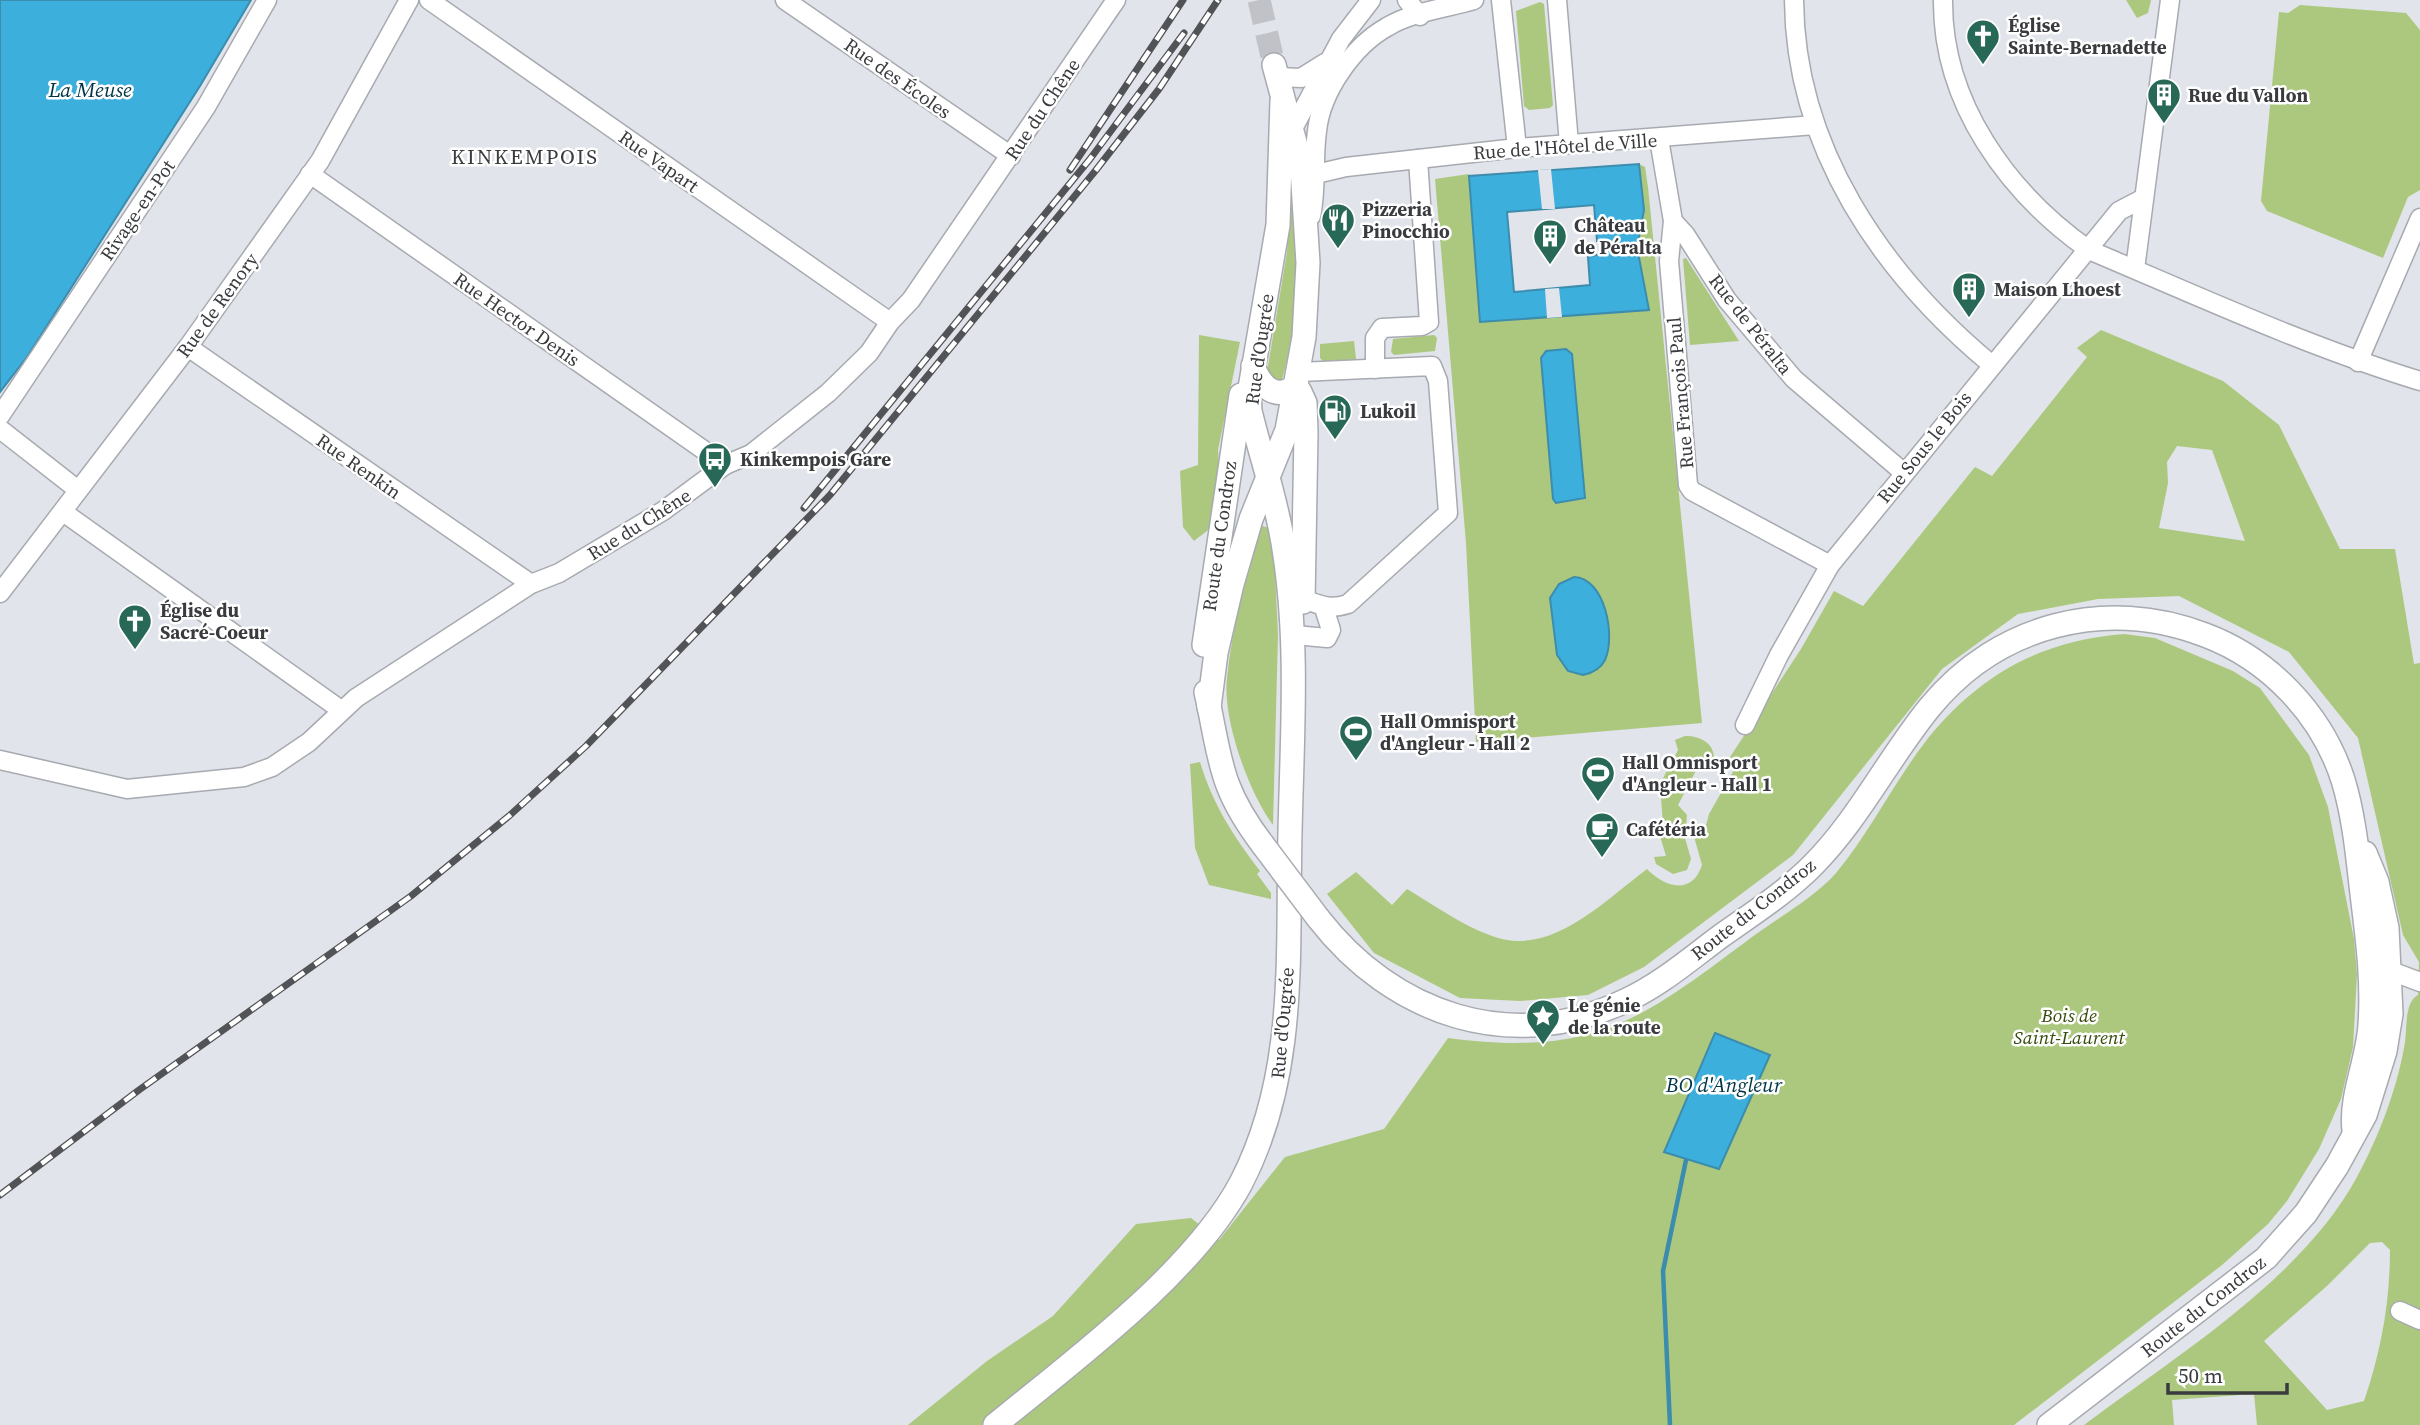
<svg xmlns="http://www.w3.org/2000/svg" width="2420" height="1425" font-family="'Source Serif 4',serif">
  <rect width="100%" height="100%" fill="#e1e4ea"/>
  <g fill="#abc87e" fill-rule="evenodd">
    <polygon points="2126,0 2151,0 2148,13 2137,18"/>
    <polygon points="1540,2 1544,4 1553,105 1550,108 1529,110 1524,106 1516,11"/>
    <polygon points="2300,5 2406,13 2420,30 2420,190 2408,197 2383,258 2267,211 2261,201 2279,12 2288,13"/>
    <path d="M1292 162C1299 238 1302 313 1280 387L1267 376 1268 366 1287 252Z"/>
    <polygon points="1639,164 1645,167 1648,187 1702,723 1476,742 1466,543 1435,179 1469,174 1480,322 1649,310 1637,247 1644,210"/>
    <polygon points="1686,258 1739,341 1690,345 1683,259"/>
    <path d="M2101 330 2223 381 2279 425 2340 549H2395L2414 664 2420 663V1425H2257L2254 1394 2172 1400 2174 1425H2084C2177 1355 2301 1280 2357 1177 2378 1138 2396 1092 2404 1048 2408 1032 2403 1003 2418 995L2419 962 2403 935 2358 738 2289 652 2179 596 2098 599 2018 614 1942 669 1793 855 1644 967 1588 995 1520 1001 1460 998 1374 953 1327 894 1356 872 1392 905 1407 889C1434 905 1463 926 1492 936 1550 958 1603 902 1647 869 1664 887 1692 896 1702 865L1693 833H1704L1709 814 1738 763 1730 757 1801 649 1834 591 1863 606 1975 467 1992 476 2087 357 2077 348ZM2177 446 2212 450 2245 541 2159 528 2168 483 2167 462ZM2382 1242 2390 1250C2390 1302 2381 1352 2364 1401L2327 1410 2264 1341 2327 1286 2370 1243Z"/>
    <path d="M1199 335 1240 342 1218 450C1220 465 1217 519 1208 530 1204 534 1198 537 1194 541L1183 527 1180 471 1198 465Z"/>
    <polygon points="1434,335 1437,338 1435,351 1394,355 1391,352 1393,339"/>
    <polygon points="1354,341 1356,359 1324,362 1320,358 1320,344"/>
    <path d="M1262 526 1273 529 1278 635 1273 825C1249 793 1222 719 1227 678 1232 626 1247 576 1262 526Z"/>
    <path d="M2124 634 2155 638 2233 671 2260 688 2309 755 2328 807 2354 939 2357 974 2353 1047 2341 1099 2319 1149 2287 1201 2268 1224 2222 1265 2014 1425H908L987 1361 1053 1316 1136 1224 1191 1218 1219 1240 1285 1157 1384 1129 1448 1038C1594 1057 1640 1021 1752 937 1779 917 1814 898 1836 873 1871 831 1895 780 1929 737 1982 673 2041 641 2124 634Z"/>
    <path d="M1685 736C1707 736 1721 750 1710 771L1700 763 1678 805 1687 815 1685 838 1691 859 1687 870 1673 874 1656 864 1654 857 1666 856 1659 833 1663 824 1660 784 1678 750 1675 740Z"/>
    <path d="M1200 762C1212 803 1234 837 1260 871L1257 874 1271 893V899L1209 885 1195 848 1190 764Z"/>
  </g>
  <g fill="#3dafdc" stroke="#3c8cad" stroke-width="2" fill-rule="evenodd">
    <polygon points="0,0 251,0 200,86 27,357 0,392"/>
    <path d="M1639 164 1644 210 1637 247 1649 310 1480 322 1469 176ZM1594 205 1597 241H1606L1607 252 1588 257 1590 285 1514 292 1507 212Z"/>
    <polygon points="1566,349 1572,354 1585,498 1556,503 1553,499 1541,358 1546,351"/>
    <path d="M1574 577C1605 578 1616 636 1605 660 1601 668 1592 673 1583 675L1568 671 1557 655 1550 598 1559 584Z"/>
    <polygon points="1715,1033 1770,1055 1719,1169 1664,1152"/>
  </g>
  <g fill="#e1e4ea">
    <polygon points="1551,169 1555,209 1542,209 1538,170"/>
    <polygon points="1559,288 1562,317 1547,318 1545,289"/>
  </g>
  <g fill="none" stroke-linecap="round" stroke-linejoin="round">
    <polyline stroke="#3c8cad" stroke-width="4.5" points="1670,1425 1663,1271 1686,1160"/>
    <polyline stroke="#c0c2c8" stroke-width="23" stroke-dasharray="23 11" stroke-linecap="butt" points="1259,0 1274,65"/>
    <g stroke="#a7aab0" stroke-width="21">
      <g id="minor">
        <polyline points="429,0 890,322"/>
        <polyline points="785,0 1011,156"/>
        <polyline points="1407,0 1420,16"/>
        <polyline points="1501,0 1517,148"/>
        <polyline points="1557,0 1569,144"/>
        <path d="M1794 0C1795 148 1882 274 1992 365"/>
        <path d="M1943 0C1942 103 2008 193 2089 250 2198 296 2306 346 2420 381"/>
        <polyline points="1278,77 1301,78 1325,63"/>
        <polyline points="1289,136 1341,39 1371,0"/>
        <polyline points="1659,139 1673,221 1685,234 1727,300 1794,379 1903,472"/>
        <polyline points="310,174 725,465"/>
        <polyline points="1316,174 1346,167 1517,148 1815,125"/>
        <path d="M1311 216C1317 188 1313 159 1317 131 1321 92 1353 46 1387 27 1411 12 1447 8 1474 0"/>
        <polyline points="1673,221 1669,261 1688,485 1692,491 1830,565"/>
        <polyline points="2135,269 2170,0"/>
        <polyline points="188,347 531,584"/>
        <polyline points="2358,362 2420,218"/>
        <polyline points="1375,369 1375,338 1382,328 1422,326 1429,322 1418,159"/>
        <path d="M1300 372 1432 366 1438 381 1448 513 1348 604C1329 610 1321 605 1303 599"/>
        <polyline points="0,416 206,107 267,0"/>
        <polyline points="0,429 78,490"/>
        <polyline points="63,512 341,710"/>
        <polyline points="0,593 188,347 320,161 409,0"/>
        <polyline points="1295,635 1327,638 1331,630 1324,608"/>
        <polyline points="1745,725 1779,655 1830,565 2119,211 2142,199"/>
        <polyline points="0,760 127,789 244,777 272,767 309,742 356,698 531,584 559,573 663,511 725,465 751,454 828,393 869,353 890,322 911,300 1116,0"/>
        <polyline points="2391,971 2420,982"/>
        <polyline points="2400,1311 2420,1320"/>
      </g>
    </g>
    <g stroke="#a7aab0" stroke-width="26">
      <g id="major">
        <path d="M1253 366C1261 387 1276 402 1297 385"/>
        <polyline points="1300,392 1305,403 1306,433 1303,602"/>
        <polyline points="1204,645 1241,395"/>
        <path d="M1206 692C1221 759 1218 786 1263 845"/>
        <polyline points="1209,707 1216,653 1232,584 1251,519 1287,430 1304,337 1308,263 1302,168 1274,65"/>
        <path d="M1318 918C1393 1015 1511 1055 1625 1001 1660 985 1690 959 1721 936 1752 914 1785 893 1812 866 1859 819 1889 757 1930 707 1998 624 2106 597 2205 635 2269 659 2322 714 2343 780 2355 819 2358 861 2363 902 2368 943 2373 983 2370 1025 2368 1060 2350 1096 2354 1130"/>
        <path d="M995 1425C1074 1360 1193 1273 1241 1183 1298 1073 1287 952 1290 832 1292 737 1299 643 1284 549 1277 501 1261 457 1250 411L1249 394 1278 225 1282 101"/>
        <polyline points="2049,1425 2266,1258 2306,1213 2337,1166 2365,1115 2385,1051 2391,1014 2387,928 2377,882 2365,853"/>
      </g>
    </g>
    <use href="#minor" stroke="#fff" stroke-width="18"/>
    <use href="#major" stroke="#fff" stroke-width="23"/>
    <g stroke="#525357" stroke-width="7">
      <g id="rail">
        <polyline points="1070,170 1183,0"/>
        <polyline points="804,508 1090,159 1184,33"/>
        <polyline points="0,1195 139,1090 411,896 509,816 586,746 830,495 1096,170 1159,89 1218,0"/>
      </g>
    </g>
    <use href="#rail" stroke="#fff" stroke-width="4.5" stroke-dasharray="13" stroke-linecap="butt"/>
    <g stroke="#a7aab0" stroke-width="26" stroke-linecap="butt">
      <polyline id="major-bridge" points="1263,845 1318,918"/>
    </g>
    <use href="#major-bridge" stroke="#fff" stroke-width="23"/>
  </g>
  <defs>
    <g id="church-pin" transform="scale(1.75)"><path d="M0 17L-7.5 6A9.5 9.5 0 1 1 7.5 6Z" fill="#276857" stroke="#fff"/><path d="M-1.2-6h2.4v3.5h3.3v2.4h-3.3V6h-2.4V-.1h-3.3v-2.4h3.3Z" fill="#fff"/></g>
    <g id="building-pin" transform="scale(1.75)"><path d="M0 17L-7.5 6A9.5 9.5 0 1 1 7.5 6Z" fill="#276857" stroke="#fff"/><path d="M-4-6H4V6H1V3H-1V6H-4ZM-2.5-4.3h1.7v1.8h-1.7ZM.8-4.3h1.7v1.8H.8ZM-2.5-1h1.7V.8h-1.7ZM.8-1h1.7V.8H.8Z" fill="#fff"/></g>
    <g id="restaurant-pin" transform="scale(1.75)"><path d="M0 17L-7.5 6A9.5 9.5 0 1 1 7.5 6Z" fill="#276857" stroke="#fff"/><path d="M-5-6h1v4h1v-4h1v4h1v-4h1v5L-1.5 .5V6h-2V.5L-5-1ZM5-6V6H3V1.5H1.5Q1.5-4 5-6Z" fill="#fff"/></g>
    <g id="fuel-pin" transform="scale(1.75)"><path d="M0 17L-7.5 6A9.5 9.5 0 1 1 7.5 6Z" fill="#276857" stroke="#fff"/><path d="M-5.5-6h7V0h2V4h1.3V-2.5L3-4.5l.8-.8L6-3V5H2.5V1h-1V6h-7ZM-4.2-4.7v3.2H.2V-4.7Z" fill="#fff"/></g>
    <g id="bus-pin" transform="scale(1.75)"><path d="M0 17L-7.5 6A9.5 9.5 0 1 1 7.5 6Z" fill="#276857" stroke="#fff"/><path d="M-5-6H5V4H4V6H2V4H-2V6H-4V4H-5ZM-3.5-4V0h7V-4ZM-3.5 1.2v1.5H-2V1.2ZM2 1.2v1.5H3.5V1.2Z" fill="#fff"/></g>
    <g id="stadium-pin" transform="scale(1.75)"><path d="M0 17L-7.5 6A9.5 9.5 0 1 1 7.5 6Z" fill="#276857" stroke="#fff"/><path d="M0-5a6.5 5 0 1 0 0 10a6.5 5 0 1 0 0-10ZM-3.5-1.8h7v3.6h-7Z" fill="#fff"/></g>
    <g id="cafe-pin" transform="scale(1.75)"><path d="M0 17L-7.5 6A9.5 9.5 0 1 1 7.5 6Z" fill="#276857" stroke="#fff"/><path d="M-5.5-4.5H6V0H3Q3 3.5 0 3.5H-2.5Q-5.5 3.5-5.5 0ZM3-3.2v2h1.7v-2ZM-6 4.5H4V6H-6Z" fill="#fff"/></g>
    <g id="sight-pin" transform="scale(1.75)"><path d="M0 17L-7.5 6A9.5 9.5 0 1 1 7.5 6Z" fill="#276857" stroke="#fff"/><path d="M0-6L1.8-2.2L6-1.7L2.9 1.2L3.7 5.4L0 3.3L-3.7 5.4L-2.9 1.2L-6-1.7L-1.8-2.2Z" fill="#fff"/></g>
  </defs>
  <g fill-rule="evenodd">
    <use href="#church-pin" x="1983" y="36"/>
    <use href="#building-pin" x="2164" y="95"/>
    <use href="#restaurant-pin" x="1338" y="220"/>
    <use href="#building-pin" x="1550" y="236"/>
    <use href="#building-pin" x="1969" y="289"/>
    <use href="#fuel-pin" x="1335" y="411"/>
    <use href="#bus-pin" x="715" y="459"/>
    <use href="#church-pin" x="135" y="621"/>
    <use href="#stadium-pin" x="1356" y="732"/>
    <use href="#stadium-pin" x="1598" y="773"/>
    <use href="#cafe-pin" x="1602" y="829"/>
    <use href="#sight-pin" x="1543" y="1016"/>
  </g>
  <g text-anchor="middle" stroke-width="5" stroke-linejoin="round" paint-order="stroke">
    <g font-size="19" font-weight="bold" fill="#3a3b3e" stroke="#fff" text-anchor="start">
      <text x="2008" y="32">Église<tspan x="2008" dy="22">Sainte-Bernadette</tspan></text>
      <text x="2188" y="102">Rue du Vallon</text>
      <text x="1362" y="216">Pizzeria<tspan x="1362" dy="22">Pinocchio</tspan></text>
      <text x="1574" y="232">Château<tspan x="1574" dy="22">de Péralta</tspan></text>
      <text x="1994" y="296">Maison Lhoest</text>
      <text x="1360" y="418">Lukoil</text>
      <text x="740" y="466">Kinkempois Gare</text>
      <text x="160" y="617">Église du<tspan x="160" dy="22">Sacré-Coeur</tspan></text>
      <text x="1380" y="728">Hall Omnisport<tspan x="1380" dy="22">d'Angleur - Hall 2</tspan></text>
      <text x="1622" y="769">Hall Omnisport<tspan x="1622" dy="22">d'Angleur - Hall 1</tspan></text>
      <text x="1626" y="836">Cafétéria</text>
      <text x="1568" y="1012">Le génie<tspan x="1568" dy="22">de la route</tspan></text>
    </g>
    <g font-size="19" fill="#3a3b3e" stroke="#fff">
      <text transform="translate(898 78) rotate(35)" y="7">Rue des Écoles</text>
      <text transform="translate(1042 109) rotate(-56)" y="7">Rue du Chêne</text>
      <text transform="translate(1565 146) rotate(-4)" y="7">Rue de l'Hôtel de Ville</text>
      <text transform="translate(659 161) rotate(35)" y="7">Rue Vapart</text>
      <text transform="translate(137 210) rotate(-56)" y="7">Rivage-en-Pot</text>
      <text transform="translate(217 305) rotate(-54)" y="7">Rue de Renory</text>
      <text transform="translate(517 319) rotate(35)" y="7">Rue Hector Denis</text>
      <text transform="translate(1751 324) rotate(52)" y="7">Rue de Péralta</text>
      <text transform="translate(1259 349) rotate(-82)" y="7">Rue d'Ougrée</text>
      <text transform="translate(1680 393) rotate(-95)" y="7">Rue François Paul</text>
      <text transform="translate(1924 447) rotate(-51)" y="7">Rue Sous le Bois</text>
      <text transform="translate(359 466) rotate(35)" y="7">Rue Renkin</text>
      <text transform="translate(639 524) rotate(-32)" y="7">Rue du Chêne</text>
      <text transform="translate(1219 536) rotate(-82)" y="7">Route du Condroz</text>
      <text transform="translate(1753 909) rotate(-38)" y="7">Route du Condroz</text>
      <text transform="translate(1282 1023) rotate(-85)" y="7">Rue d'Ougrée</text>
      <text transform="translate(2203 1306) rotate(-38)" y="7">Route du Condroz</text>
    </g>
    <g font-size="19" font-style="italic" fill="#374b0c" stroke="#fff">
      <text x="2069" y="1022">Bois de<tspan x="2069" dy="22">Saint-Laurent</tspan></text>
    </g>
    <g font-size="21" font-style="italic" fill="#013548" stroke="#fff">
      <text x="90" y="97">La Meuse</text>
      <text x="1724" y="1092">BO d'Angleur</text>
    </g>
    <g font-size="21" letter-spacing="2" fill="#3a3b3e" stroke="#fff">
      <text x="525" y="164">KINKEMPOIS</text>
    </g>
  </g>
  <path d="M2168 1383v10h119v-10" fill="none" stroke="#3a3b3e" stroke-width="3.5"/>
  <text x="2178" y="1383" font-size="21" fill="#3a3b3e" stroke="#ffffff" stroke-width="5" paint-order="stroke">50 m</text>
</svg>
